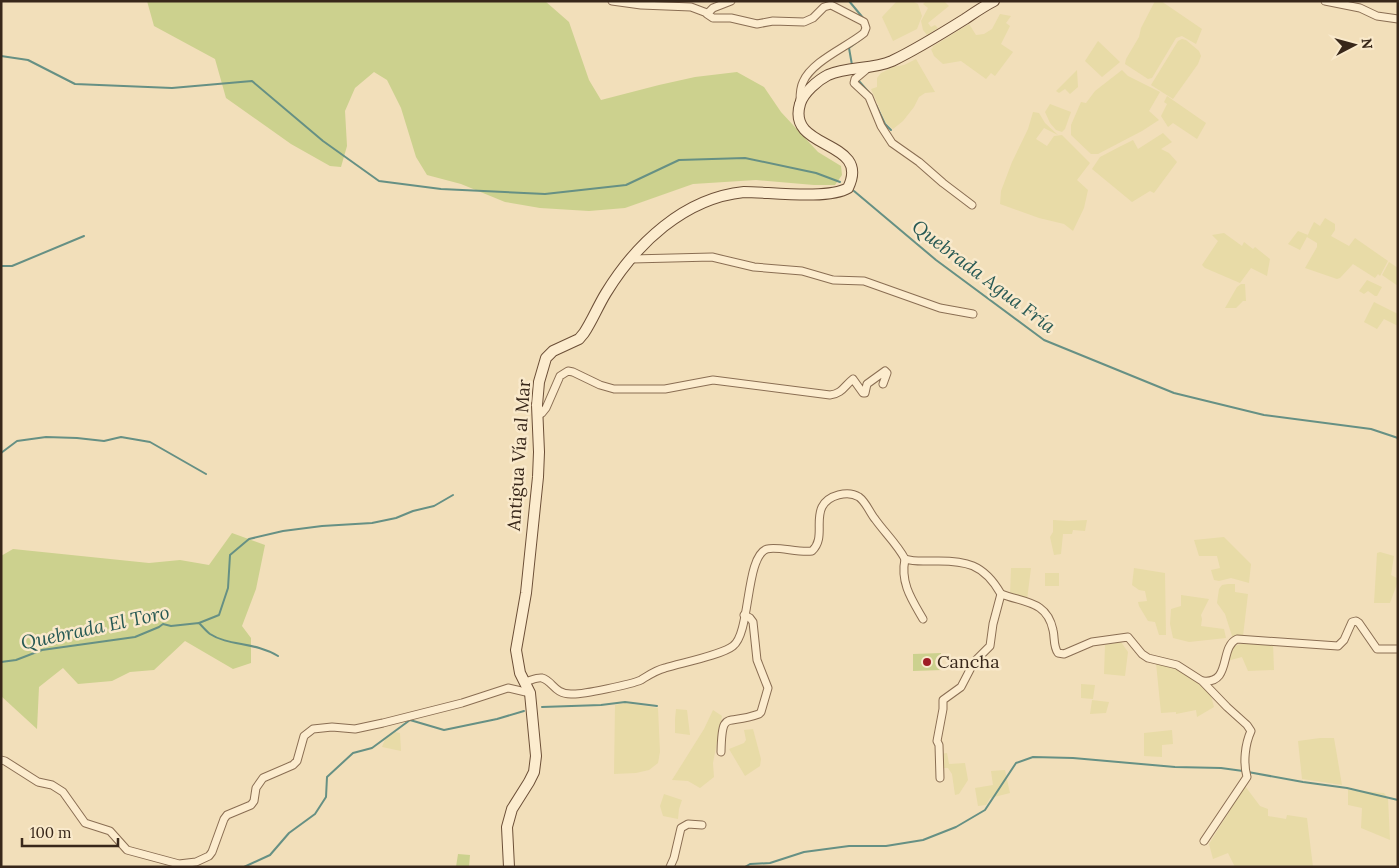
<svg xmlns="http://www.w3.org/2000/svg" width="1399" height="868" font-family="Lora,serif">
  <rect width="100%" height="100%" fill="#f2dfba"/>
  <g fill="#e8dba7">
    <polygon points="897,1 914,2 918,4 922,16 917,29 893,41 882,17"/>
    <polygon points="926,1 944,1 949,6 928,23 931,27 935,25 938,28 927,35 923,30 921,21 928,8 923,4"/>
    <polygon points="1155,1 1161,1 1202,29 1196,44 1182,36 1176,38 1152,78 1148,79 1125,64 1126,59 1139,37 1141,28"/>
    <polygon points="1000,14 1011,16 1006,23 1010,26 1001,44 1013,52 995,76 991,73 986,79 961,61 943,64 934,56 931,49 933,48 932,47 969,24 976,35 984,34 992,29"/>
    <polygon points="1182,39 1186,40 1199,51 1201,56 1198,64 1173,99 1151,85 1178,41"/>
    <polygon points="1098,41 1120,62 1102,77 1085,61"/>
    <polygon points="916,59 935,92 925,93 919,97 914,107 903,121 893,129 886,123 871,89 877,87 877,78 881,73 893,67 904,65"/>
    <polygon points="1077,70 1078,87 1070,94 1065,89 1059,93 1056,91"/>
    <polygon points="1122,70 1128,76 1160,92 1149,111 1159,120 1142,131 1098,154 1091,154 1071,135 1071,125 1081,102 1086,103 1095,91"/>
    <polygon points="1167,96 1206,123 1197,139 1173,123 1168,127 1161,116 1167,104 1164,102"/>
    <polygon points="1050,104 1071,112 1065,129 1062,132 1056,130 1050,123 1045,112"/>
    <polygon points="1033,112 1039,113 1045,123 1058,135 1044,128 1036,139 1047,146 1054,136 1062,135 1090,163 1077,180 1088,190 1084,208 1073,231 1064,224 1039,218 1000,204 1001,191 1012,162 1028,129"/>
    <polygon points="1163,133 1172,142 1161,149 1169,153 1177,162 1154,193 1150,191 1132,202 1092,169 1100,157 1121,146 1133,140 1138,149"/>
    <polygon points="1325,218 1335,224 1335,230 1331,236 1349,246 1355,238 1388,261 1380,276 1378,274 1375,278 1353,264 1340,278 1337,279 1305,268 1317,247 1317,243 1307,237 1310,230 1314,222 1320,226"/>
    <polygon points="1298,231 1308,235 1300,250 1288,244"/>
    <polygon points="1224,233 1242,246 1244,242 1253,249 1255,247 1270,259 1267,276 1251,268 1240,283 1205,268 1202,265 1218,241 1212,235"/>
    <polygon points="1389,262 1398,268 1398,286 1382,275"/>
    <polygon points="1367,280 1382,287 1377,296 1375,296 1368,291 1364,294 1359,291"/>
    <polygon points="1241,284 1245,284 1246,301 1243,301 1236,308 1225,308 1237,287"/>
    <polygon points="1374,302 1398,314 1398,326 1384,319 1377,329 1364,322"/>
    <polygon points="1053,520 1069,521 1087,520 1085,531 1073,530 1072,534 1063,534 1061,554 1054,555 1050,537 1053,532"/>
    <polygon points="1224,537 1251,564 1249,583 1231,578 1219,581 1214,580 1211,570 1220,568 1217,556 1199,556 1194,540"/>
    <polygon points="1380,552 1394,556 1391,575 1397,578 1398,581 1390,603 1374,603 1377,553"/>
    <polygon points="1011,568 1031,568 1027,600 1010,595"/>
    <polygon points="1134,568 1165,573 1166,635 1159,635 1155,622 1148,621 1139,606 1138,602 1147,601 1145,591 1139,590 1132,585"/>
    <rect x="1045" y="573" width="14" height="13"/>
    <polygon points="1228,584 1235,584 1235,592 1248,594 1243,636 1232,636 1225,614 1217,603 1219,589 1222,585"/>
    <polygon points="1181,595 1209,599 1201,615 1202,619 1201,626 1224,629 1226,638 1189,642 1173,638 1170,624 1171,609 1181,606"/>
    <polygon points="1121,642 1128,652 1125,676 1104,674 1105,645"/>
    <polygon points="1247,642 1273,643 1274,670 1248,671 1242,657 1227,661 1234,646"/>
    <polygon points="1156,663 1179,668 1194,679 1210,692 1214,707 1197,717 1196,710 1176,714 1176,712 1161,713"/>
    <polygon points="1081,684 1095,685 1093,699 1081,698"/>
    <polygon points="1092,700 1109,702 1106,713 1090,714"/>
    <polygon points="625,703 658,708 660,752 658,763 649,770 636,773 614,774 615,705"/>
    <polygon points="676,709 687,710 690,735 675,733 675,719"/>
    <polygon points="713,710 722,716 713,763 714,777 700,788 688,781 672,780 704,729"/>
    <polygon points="753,729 761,759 760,766 745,776 729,749 744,743 746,740 744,730"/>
    <polygon points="1172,730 1173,744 1162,745 1162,757 1144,756 1144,733"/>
    <polygon points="395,732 400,733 401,751 382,747 385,739"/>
    <polygon points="1320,738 1334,738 1342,785 1302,779 1298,741"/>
    <polygon points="947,753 949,764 965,763 968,780 959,794 955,795 952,774 948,768 941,768 940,754"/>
    <polygon points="1005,770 1010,793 990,798 986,805 978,806 975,788 993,785 991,771"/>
    <polygon points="1245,786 1260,806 1268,809 1268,816 1286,819 1287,815 1307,818 1313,867 1235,867 1228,853 1213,859 1209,844"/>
    <polygon points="1348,790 1384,793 1388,798 1390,840 1361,828 1362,808 1348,805"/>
    <polygon points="664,794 682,800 679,809 678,819 663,816 660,806"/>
  </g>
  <g fill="#ccd18e">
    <polygon points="147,1 545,1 569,22 589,80 601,100 659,85 695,77 737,72 764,87 781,112 818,152 841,166 842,175 835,185 814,185 756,180 693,184 625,208 589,211 540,208 505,202 461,184 427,175 416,157 401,108 387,80 374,72 355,88 345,111 347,146 341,167 330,166 291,144 226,98 215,59 154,26"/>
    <polygon points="232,533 265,545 256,589 242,626 251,638 251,663 233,669 185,641 154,670 130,672 112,681 78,684 63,668 39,687 37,729 1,696 1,556 13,549 149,563 180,560 209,565"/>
    <polygon points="941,653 942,670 913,671 913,654"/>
    <polygon points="458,854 470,855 469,867 456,867"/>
  </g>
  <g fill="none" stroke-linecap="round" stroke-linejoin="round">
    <g stroke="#669084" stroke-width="2">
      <polyline points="849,1 864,19"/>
      <polyline points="1,56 28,60 75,84 172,88 252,81 323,141 379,181 441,189 545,194 626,185 679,160 745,158 816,173 840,182"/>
      <polyline points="852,65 849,48 865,36"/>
      <polyline points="858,80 872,96"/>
      <polyline points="876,105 885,124 891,130"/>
      <polyline points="854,191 936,260 1044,340 1174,393 1264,415 1371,429 1398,438"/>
      <polyline points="1,266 12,266 84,236"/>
      <polyline points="1,453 17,441 46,437 77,438 104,441 121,437 150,442 206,474"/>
      <polyline points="199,623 219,615 228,588 230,555 249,539 283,531 322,526 372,523 396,518 413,511 434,506 453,495"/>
      <path d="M1 662 16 660 42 650 135 637 159 627 163 624 171 626 199 623C202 626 206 631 210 634 228 646 256 642 278 656"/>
      <polyline points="542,707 601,705 625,702 657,706"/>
      <polyline points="1248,772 1303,782 1347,788 1398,800"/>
      <polyline points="244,867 270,855 289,833 315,814 326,797 327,777 353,753 372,748 410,720 444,730 497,719 524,711"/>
      <polyline points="745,867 750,864 770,863 804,852 849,846 886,846 923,840 956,827 985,810 1016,763 1033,757 1073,758 1175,767 1221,768 1243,771"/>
    </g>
    <g stroke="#8a6e53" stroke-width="9">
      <g id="street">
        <polyline points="612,1 641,5 691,7 707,13"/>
        <path d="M731 1 713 8 707 14 713 18H731L757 24 773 21 804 22 813 18 824 7 831 5 864 22 866 28 864 33C847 47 812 61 803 82 800 88 800 95 800 101"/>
        <polyline points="1325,1 1360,8 1377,16 1398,19"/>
        <polyline points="868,68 855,79 854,83 869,97 881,126 892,143 919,162 943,183 972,205"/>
        <polyline points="632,259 712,257 754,267 802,271 833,280 864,281 940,308 973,314"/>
        <path d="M538 415 542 413 546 408 560 376 568 371 573 372 600 385 614 389H665L713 380 830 395C842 394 845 385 853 379L863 393H865L867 384 885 371 887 373 883 384"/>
        <path d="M905 559C900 583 912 600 923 619"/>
        <path d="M1203 681C1232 684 1219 647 1237 639L1338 646 1344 640 1352 622 1356 621 1359 623 1377 649H1398"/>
        <path d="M524 682C530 681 537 677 542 678 553 681 554 694 571 694 582 695 632 684 641 680 649 675 656 670 665 668 681 663 722 655 733 646 751 633 745 556 767 549 777 546 799 553 812 551 825 539 815 521 822 507 828 495 848 490 859 497 866 502 870 513 875 519 885 533 897 544 905 559 915 562 922 561 932 561 966 560 984 564 1001 594 1025 603 1047 601 1053 630 1055 638 1053 646 1058 653L1064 654 1092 642 1128 637 1142 654 1148 658 1177 665 1202 681 1227 707 1247 725 1251 731C1245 744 1243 763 1247 777L1204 841"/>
        <path d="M721 752C722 708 726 726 759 714L761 712 768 688 757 660 753 622 750 618 744 615"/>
        <polyline points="1,760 5,761 38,782 52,785 63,792 85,823 110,831 127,850 179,864 196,862 209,856 212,852 224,819 227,815 251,805 254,801 256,788 263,778 293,765 297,761 304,736 313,729 332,727 355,729 383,723 462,703 508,688 530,693"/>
        <polyline points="940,778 939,745 937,741 943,709 943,700 961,687 974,662 990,646 993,624 1001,594"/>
        <polyline points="670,867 674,858 681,828 688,824 702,825"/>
      </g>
    </g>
    <g stroke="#6c4f37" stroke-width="12">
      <path id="secondary" d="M509 867 507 827 512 809 529 782 534 772 536 756 530 693 520 673 516 650 526 593 538 477 539 452 537 405 539 382 546 358 553 351 579 339 584 333C592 321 598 306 606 293 636 244 684 198 744 192 769 192 828 200 848 188 872 139 786 151 800 104 803 93 818 80 828 75 848 66 872 70 892 61 917 49 941 34 965 19 974 13 984 6 994 1"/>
    </g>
    <use href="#street" stroke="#fcecce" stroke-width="7"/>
    <use href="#secondary" stroke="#fcecce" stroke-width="10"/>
  </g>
  <circle fill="#9f1d24" stroke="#f9e9cb" stroke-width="2" cx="927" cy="662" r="5"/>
  <g text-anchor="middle" stroke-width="5" stroke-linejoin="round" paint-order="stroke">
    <g font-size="18" fill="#38271a" stroke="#f9e9cb">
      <text transform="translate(519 455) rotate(-86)" y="6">Antigua Vía al Mar</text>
    </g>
    <g font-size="18" fill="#38271a" stroke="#f9e9cb" text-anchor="start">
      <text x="937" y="668">Cancha</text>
    </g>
    <g font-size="19" font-style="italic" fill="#275954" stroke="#f9e9cb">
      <text transform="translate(984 276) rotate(37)" y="7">Quebrada Agua Fría</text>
      <text transform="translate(95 627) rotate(-12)" y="7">Quebrada El Toro</text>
    </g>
  </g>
  <rect width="1399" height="868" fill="none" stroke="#38271a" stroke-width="5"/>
  <g transform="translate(1354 45) rotate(84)" stroke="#f9e9cb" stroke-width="4" paint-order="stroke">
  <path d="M0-4L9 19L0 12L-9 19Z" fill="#38271a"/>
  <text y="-8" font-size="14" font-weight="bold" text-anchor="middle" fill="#38271a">N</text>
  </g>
  <path d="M22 838v8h96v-8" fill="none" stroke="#38271a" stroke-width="2.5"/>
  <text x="30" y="838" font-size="15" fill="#38271a" stroke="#f9e9cb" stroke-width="4" paint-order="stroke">100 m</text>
</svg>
